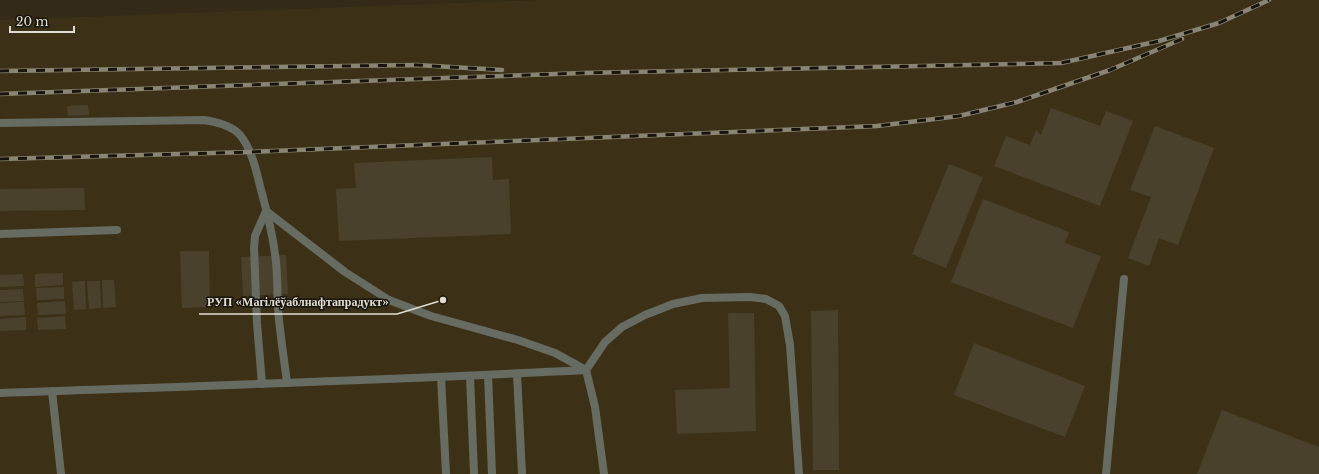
<svg xmlns="http://www.w3.org/2000/svg" width="1319" height="474" font-family="'Libre Baskerville',serif">
  <rect width="100%" height="100%" fill="#332b18"/>
  <polygon fill="#3c3117" points="540,0 1319,0 1319,474 0,474 0,20"/>
  <g fill="#4a412d">
    <polygon points="88,105 89,115 68,116 67,106"/>
    <polygon points="1051,108 1100,126 1106,111 1133,121 1100,206 994,166 1006,136 1030,145 1036,130 1041,135"/>
    <polygon points="1155,126 1214,148 1178,245 1159,238 1149,266 1128,258 1151,197 1130,190"/>
    <polygon points="492,157 493,180 509,179 511,234 339,241 336,189 356,188 354,163"/>
    <polygon points="949,164 983,177 946,268 912,254"/>
    <polygon points="84,188 85,210 0,211 0,189"/>
    <polygon points="983,199 1069,232 1065,243 1101,256 1073,328 951,282"/>
    <polygon points="180,251 209,251 210,307 182,308"/>
    <polygon points="286,255 288,294 243,296 241,257"/>
    <polygon points="63,273 63,285 35,287 35,274"/>
    <polygon points="23,274 24,286 0,287 0,275"/>
    <polygon points="102,280 114,280 116,307 103,308"/>
    <polygon points="85,281 86,309 74,310 72,282"/>
    <polygon points="87,281 100,281 101,308 89,309"/>
    <polygon points="64,287 64,299 37,300 36,288"/>
    <polygon points="23,289 24,301 0,302 0,290"/>
    <polygon points="65,301 66,314 38,315 37,303"/>
    <polygon points="24,302 25,315 0,316 0,303"/>
    <polygon points="838,310 839,470 813,470 811,311"/>
    <polygon points="728,313 754,313 756,431 677,434 675,390 730,388"/>
    <polygon points="65,316 66,329 38,330 37,318"/>
    <polygon points="26,317 26,330 0,331 0,319"/>
    <polygon points="974,343 1085,386 1065,437 954,395"/>
    <polygon points="1222,410 1319,447 1319,474 1197,474"/>
  </g>
  <g fill="none" stroke-linecap="round" stroke-linejoin="round">
    <g stroke="#676c63" stroke-width="8">
      <path d="M0 123 204 120C216 122 231 125 240 135 251 148 256 169 260 186 266 208 272 231 275 254 278 273 277 291 278 309 280 334 284 358 287 383"/>
      <polyline points="266,211 345,272 389,300 431,316 518,340 555,353 586,370 595,407 604,474"/>
      <polyline points="0,234 117,230"/>
      <polyline points="586,370 605,342 622,327 645,315 673,304 702,298 750,297 766,299 779,306 785,316 790,345 799,474"/>
      <polyline points="517,374 522,474"/>
      <polyline points="488,375 492,474"/>
      <polyline points="470,376 474,474"/>
      <polyline points="441,377 446,474"/>
      <polyline points="262,384 257,323 254,248 255,236 266,211"/>
      <polyline points="52,391 61,474"/>
      <path d="M0 393C195 386 391 380 586 370"/>
      <polyline points="1106,474 1124,279"/>
    </g>
    <g stroke="#8a8474" stroke-width="4.5">
      <g id="rail">
        <polyline points="0,71 417,65 502,70"/>
        <polyline points="0,94 583,73 1061,63 1159,41 1219,23 1269,0"/>
        <polyline points="0,159 249,152 877,126 959,116 1017,102 1110,70 1182,39"/>
      </g>
    </g>
    <use href="#rail" stroke="#17140b" stroke-width="3" stroke-dasharray="9" stroke-linecap="butt"/>
  </g>
  <path fill="none" stroke="#e2ddd1" stroke-width="1.5" d="M443 300L397 314H199"/>
  <circle fill="#e2ddd1" stroke="#17140b" stroke-width="1.5" cx="443" cy="300" r="4"/>
  <g font-size="12" text-anchor="middle" font-weight="bold" fill="#e2ddd1" stroke="#17140b" stroke-width="3" stroke-linejoin="round" paint-order="stroke">
    <text x="298" y="306">РУП «Магілёўаблнафтапрадукт»</text>
  </g>
  <path d="M10 26v6h64v-6" fill="none" stroke="#e2ddd1" stroke-width="2"/>
  <text x="16" y="26" font-size="12" fill="#e2ddd1" stroke="#17140b" stroke-width="3" paint-order="stroke">20 m</text>
</svg>
